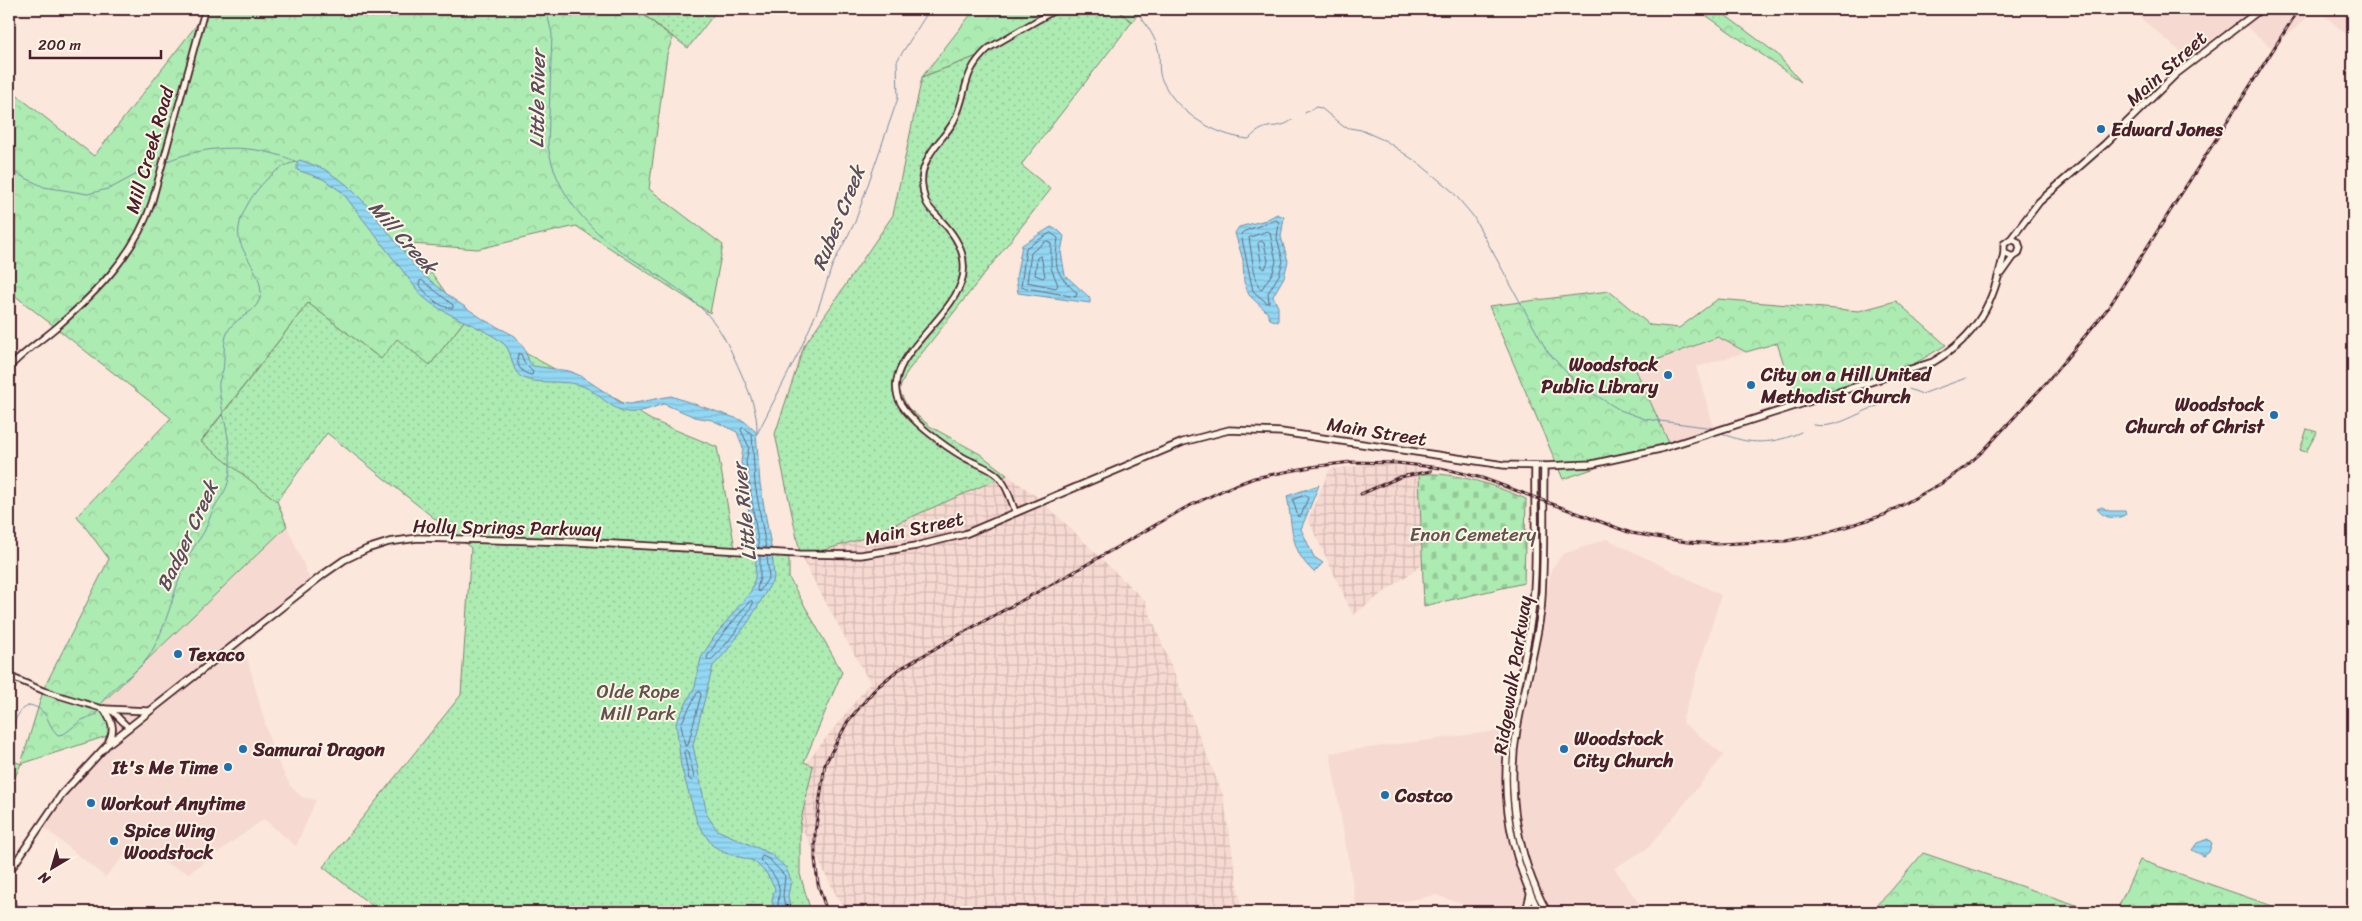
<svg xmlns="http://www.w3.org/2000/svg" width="2362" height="921" font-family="Sriracha,sans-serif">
  <defs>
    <pattern id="industrial-grid" width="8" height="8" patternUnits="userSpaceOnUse" patternTransform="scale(1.25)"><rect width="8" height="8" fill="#f6d9d1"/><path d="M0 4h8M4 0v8" fill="none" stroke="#d4bab4"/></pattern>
    <pattern id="forest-crowns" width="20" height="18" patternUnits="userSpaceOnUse" patternTransform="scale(1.25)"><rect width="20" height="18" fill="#acebb2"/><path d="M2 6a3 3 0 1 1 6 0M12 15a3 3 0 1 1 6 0" fill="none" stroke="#96c999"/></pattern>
    <pattern id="cemetery-stones" width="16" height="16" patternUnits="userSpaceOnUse" patternTransform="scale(1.25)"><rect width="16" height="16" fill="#acebb2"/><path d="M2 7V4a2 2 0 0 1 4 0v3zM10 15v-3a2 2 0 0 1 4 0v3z" fill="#96c999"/></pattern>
    <pattern id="park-dots" width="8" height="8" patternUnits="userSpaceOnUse" patternTransform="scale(1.25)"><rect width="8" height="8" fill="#acebb2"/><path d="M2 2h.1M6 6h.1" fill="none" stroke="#96c999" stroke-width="1.8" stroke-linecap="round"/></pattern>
    <pattern id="water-rules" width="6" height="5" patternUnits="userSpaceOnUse" patternTransform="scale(1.25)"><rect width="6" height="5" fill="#92d8f4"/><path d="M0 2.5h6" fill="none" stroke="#7fb9d1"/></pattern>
  </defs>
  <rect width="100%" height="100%" fill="#fbe7db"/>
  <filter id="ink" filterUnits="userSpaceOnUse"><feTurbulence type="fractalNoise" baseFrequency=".02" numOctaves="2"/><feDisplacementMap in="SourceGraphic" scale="10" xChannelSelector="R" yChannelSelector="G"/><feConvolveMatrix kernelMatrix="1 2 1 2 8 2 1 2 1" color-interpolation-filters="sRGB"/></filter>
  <g filter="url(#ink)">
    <g fill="#f6d9d1">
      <polygon points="2130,9 2353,9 2353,40 2317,9 2272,48 2239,20 2189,56 2181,52"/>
      <polygon points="1718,337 1746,352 1696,367 1714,428 1669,443 1635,368"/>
      <polygon points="287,526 310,580 237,639 246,654 273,753 291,787 302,797 316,800 296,846 264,819 189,873 130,849 105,877 40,824 114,738 101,705"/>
      <polygon points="1607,539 1721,595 1682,722 1724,755 1648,848 1614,868 1645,912 1530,912 1526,906 1514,912 1474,912 1460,903 1436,895 1357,910 1330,753 1521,728 1534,675 1551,569 1563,554"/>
    </g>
    <g fill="url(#industrial-grid)">
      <polygon points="1375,464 1422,468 1419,474 1423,564 1353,615 1308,519 1330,469"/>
      <polygon points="1007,475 1040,499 1145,601 1223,795 1242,912 845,912 783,792 870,683 801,557 861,539"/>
    </g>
    <g fill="url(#forest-crowns)" stroke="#7b856e">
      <polygon points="209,9 636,9 673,38 667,54 649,189 723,245 710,313 576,226 478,249 411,244 465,320 430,365 381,359 308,303 201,441 277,501 287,526 101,704 113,734 21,764 9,790 9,759 21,764 44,688 109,559 77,516 171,418 9,291 9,89 94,156"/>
      <polygon points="975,9 1053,9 983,54 922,77"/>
      <polygon points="1116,9 1142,9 1132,22"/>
      <polygon points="1697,9 1717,9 1777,54 1801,82"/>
      <polygon points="1609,291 1650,325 1679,328 1718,299 1859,311 1896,301 1946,345 1897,374 1797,405 1777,343 1746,352 1718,337 1635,368 1669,443 1563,479 1489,306"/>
      <polygon points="1923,853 2097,912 1869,912 1889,893"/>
      <polygon points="2140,860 2281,909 2289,912 2116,912"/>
    </g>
    <path fill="url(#cemetery-stones)" stroke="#7b856e" d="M1419 474C1457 472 1491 484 1526 499L1524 583 1424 606Z"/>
    <g fill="url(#park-dots)" stroke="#7b856e">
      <polygon points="636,9 718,9 688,48"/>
      <polygon points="1053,9 1116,9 1132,22 1021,165 1051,189 907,372 899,390 908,408 931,427 980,454 1007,475 861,539 801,557 775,434 804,346 893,215 922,77 983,54"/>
      <polygon points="308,303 381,359 397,339 430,365 465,320 560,372 572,372 651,420 717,447 736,554 789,557 789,578 842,672 804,762 813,766 800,825 800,874 811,912 380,912 323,867 461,695 471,548 457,537 439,536 444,526 327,433 277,501 201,442"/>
      <polygon points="2307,429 2317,432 2306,452 2300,450"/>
    </g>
    <g fill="url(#water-rules)" stroke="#758ea4">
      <path d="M300 160 324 169 346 184 364 202 420 272 453 299 486 321 515 336 523 346 529 361 533 366 569 371 581 376 621 403 630 404 671 396 744 421 756 432 760 484 772 552 774 578 749 621 726 652 713 666 693 745 707 815 717 830 771 854 786 868 791 880 788 896 791 912H774L772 900 775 888 767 874 754 861 725 853 712 845 697 822 681 766 676 723 695 686 701 658 714 637 751 591 755 578 756 558 741 462 743 448 737 432 712 420 695 417 664 404C652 407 640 414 627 412 610 409 600 394 585 387 566 378 535 386 521 377 510 369 514 354 504 344 481 324 446 318 422 296L342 192 323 179 297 170V162Z"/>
      <polygon points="1277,214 1284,217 1281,237 1288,261 1284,277 1273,296 1278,307 1278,322 1270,319 1267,312 1249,295 1244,282 1243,260 1235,233 1239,227 1266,220"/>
      <polygon points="1051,227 1059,231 1064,236 1061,252 1065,275 1090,298 1090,303 1018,293 1016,278 1022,245"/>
      <path d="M1319 485 1301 529 1314 557 1323 563 1314 572C1289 550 1293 526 1287 496Z"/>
      <path d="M2102 507 2109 511H2125L2126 514C2116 521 2104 518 2097 509Z"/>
      <polygon points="2208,839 2212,843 2209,852 2204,856 2192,850 2197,843"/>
    </g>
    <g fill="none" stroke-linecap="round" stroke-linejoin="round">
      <g stroke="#67697b" stroke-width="1">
        <polygon points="1276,220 1279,222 1277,238 1283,261 1279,275 1268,293 1269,302 1267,303 1253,291 1241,234 1243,232"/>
        <path d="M1268 231 1270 233 1276 261 1273 272 1261 290C1255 285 1251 249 1249 238Z"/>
        <path d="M1051 233 1058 238C1054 268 1055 273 1077 293L1076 297 1021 287 1026 248Z"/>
        <polygon points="1047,241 1051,243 1051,268 1058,285 1056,288 1027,282 1031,253"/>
        <polygon points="1261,241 1264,243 1268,261 1265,269 1262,267 1258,244"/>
        <polygon points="1041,256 1045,276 1043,278 1035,275 1037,258"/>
        <path d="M423 281 453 305V308C440 309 426 294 419 284L420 281Z"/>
        <path d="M518 354H521L525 364 533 372 532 375C521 374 515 364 518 354Z"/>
        <polygon points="1306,495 1308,498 1301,516 1298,517 1293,500"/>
        <polyline points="759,548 746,462 749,447 741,430 743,427 752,434 755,484 766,548"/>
        <polyline points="760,556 760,578 757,589 759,592 769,577 767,556"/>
        <path d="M752 601 753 604C741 624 728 644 711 660H708L707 657 718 640 749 602Z"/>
        <polygon points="700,692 701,695 688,745 685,746 681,724 697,693"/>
        <polygon points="686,750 689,752 694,778 692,781 689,779 684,752"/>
        <path d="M778 912C777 904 780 895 779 888 778 877 767 867 760 860L762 856 769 859 785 876 783 896 786 912"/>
      </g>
      <g stroke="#758ea4" stroke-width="1">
        <path d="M546 9 552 34 548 145C555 195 592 234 634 260 659 276 686 292 707 314 723 331 732 353 741 373 749 391 758 412 757 432"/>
        <path d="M1135 9C1144 22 1156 36 1159 53 1160 61 1158 72 1162 80 1176 112 1215 136 1249 139 1267 119 1277 132 1292 120"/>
        <polyline points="1305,113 1316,107 1321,108 1344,127 1361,130 1386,141 1421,165 1452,191 1473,216 1547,351 1577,384 1620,410 1645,419 1713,428"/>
        <path d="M165 162C207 144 255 143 297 162"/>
        <polyline points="9,170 44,187 88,194 111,188 139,173 159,165"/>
        <polyline points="1909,389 1922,394 1966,378"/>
        <path d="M1813 425C1830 428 1844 421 1859 414 1872 407 1886 403 1900 399L1902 393"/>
        <path d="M1722 433C1748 446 1775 444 1801 432"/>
        <polyline points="757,434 800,350 818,309 832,266 855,222 898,98 897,61 930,9"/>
        <path d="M101 704C112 684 137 675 149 656 167 627 173 592 186 561 191 550 198 542 204 532 208 524 210 515 214 508 220 497 227 491 229 478 234 445 222 419 219 388 218 381 221 377 223 370 225 359 223 347 226 336 231 317 255 316 260 298 265 277 243 257 239 238 234 212 271 164 297 162"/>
        <path d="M9 745C14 729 12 713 30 705 51 711 45 723 58 735L64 734 82 720 97 714 98 711"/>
        <polyline points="10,889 20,912"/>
      </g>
      <g stroke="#4a1f2b" stroke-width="8">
        <g id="minor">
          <path d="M9 368C23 352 42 340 58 326 98 291 136 252 152 202L205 9"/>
          <path d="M1016 513C1011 501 1007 485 998 476 989 467 976 464 965 458 947 448 905 418 898 398 883 357 955 318 963 276 967 253 956 236 940 219 936 214 929 209 926 202 922 191 920 176 925 165 930 148 946 136 954 121 969 91 960 74 989 48L1057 9"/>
          <polyline points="9,676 44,691 113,712 128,727"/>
        </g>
      </g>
      <g stroke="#4a1f2b" stroke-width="9">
        <g id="major">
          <polyline points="2011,239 2018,242 2020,248 2018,254 2013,257 2004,253 2004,244 2011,239 2039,202 2105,144 2176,74 2261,9"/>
          <polyline points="2002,273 2014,256"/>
          <path d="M1535 466C1534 514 1538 564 1532 611 1527 656 1513 701 1508 746 1501 804 1513 860 1539 912"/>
          <path d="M1544 466C1543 514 1545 563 1541 610 1536 650 1524 689 1517 729 1506 790 1517 857 1547 912"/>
          <polyline points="104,709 148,711"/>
          <path d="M104 709C111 720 116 728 109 741"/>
          <path d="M9 872 62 794 108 744 324 574 344 560 367 549 389 542 418 538 577 542 799 554 861 555 916 546 965 534 1183 442 1229 430 1281 432 1504 465 1544 466 1592 464 1660 449 1933 362C1978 336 1994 302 2004 253"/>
          <polyline points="1526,912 1530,895"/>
        </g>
      </g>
      <use href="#minor" stroke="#fcf5e5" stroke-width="4.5"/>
      <use href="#major" stroke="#fcf5e5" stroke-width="5.5"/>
      <g stroke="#4a1f2b" stroke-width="3">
        <g id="rail">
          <polyline points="1361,494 1400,477 1431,471"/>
          <polyline points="827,912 818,884 815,859 815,833 825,764 848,721 876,688 898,670 962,633 1065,577 1185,508 1228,488 1254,478 1311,467 1351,462 1397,463 1441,468 1482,478 1631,533 1687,542 1717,544 1786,541 1822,534 1884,515 1942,483 1964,468 1983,451 2046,383 2109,307 2299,9"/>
        </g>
      </g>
      <use href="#rail" stroke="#fcf5e5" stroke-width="1" stroke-dasharray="4" stroke-linecap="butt"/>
    </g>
  </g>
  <g fill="#1f6fb2" stroke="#fcf5e5" stroke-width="2">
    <circle cx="2101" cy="129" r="5"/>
    <circle cx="1668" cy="375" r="5"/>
    <circle cx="1751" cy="385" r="5"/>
    <circle cx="2274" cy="415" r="5"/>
    <circle cx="178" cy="654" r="5"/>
    <circle cx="243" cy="749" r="5"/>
    <circle cx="1564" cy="749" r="5"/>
    <circle cx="228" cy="767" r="5"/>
    <circle cx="1385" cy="795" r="5"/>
    <circle cx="91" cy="803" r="5"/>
    <circle cx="114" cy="841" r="5"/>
  </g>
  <g text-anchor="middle" stroke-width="4" stroke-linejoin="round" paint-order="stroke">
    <g font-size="19" fill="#4a1f2b" stroke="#fcf5e5">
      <text transform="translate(2166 68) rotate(-42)" y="7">Main Street</text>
      <text transform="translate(149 150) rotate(-74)" y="7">Mill Creek Road</text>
      <text transform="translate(1377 431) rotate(9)" y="7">Main Street</text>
      <text transform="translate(507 527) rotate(1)" y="7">Holly Springs Parkway</text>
      <text transform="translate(914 528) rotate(-12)" y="7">Main Street</text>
      <text transform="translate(1512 675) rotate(-81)" y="7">Ridgewalk Parkway</text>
    </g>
    <g font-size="19" font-weight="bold" fill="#4a1f2b" stroke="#fcf5e5" text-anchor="start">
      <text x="2111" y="136">Edward Jones</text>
      <text x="1658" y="371" text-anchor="end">Woodstock<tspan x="1658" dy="22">Public Library</tspan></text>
      <text x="1761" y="381">City on a Hill United<tspan x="1761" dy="22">Methodist Church</tspan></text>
      <text x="2264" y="411" text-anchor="end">Woodstock<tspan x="2264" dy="22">Church of Christ</tspan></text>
      <text x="188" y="661">Texaco</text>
      <text x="1574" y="745">Woodstock<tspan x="1574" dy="22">City Church</tspan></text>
      <text x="253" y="756">Samurai Dragon</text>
      <text x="218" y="774" text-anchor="end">It's Me Time</text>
      <text x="1395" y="802">Costco</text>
      <text x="101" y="810">Workout Anytime</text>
      <text x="124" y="837">Spice Wing<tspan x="124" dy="22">Woodstock</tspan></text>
    </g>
    <g font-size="19" fill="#62524d" stroke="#fcf5e5">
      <text x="1473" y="541">Enon Cemetery</text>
      <text x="638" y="698">Olde Rope<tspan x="638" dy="22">Mill Park</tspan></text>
    </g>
    <g font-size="20" font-style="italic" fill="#5c4d5d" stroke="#fcf5e5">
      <text transform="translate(537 99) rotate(-89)" y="7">Little River</text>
      <text transform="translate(838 218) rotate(-68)" y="7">Rubes Creek</text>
      <text transform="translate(403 237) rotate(48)" y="7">Mill Creek</text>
      <text transform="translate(744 512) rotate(-96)" y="7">Little River</text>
      <text transform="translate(187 536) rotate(-65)" y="7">Badger Creek</text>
    </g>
  </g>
  <rect width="2362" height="921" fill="none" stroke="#fcf5e5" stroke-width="30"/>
  <rect x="15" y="15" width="2332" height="891" fill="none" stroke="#4a1f2b" stroke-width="2" filter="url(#ink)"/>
  <g transform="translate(52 868) rotate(218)" stroke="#fcf5e5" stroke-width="4" paint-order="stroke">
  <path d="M0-4L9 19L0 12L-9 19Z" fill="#4a1f2b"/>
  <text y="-8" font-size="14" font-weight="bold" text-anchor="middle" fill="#4a1f2b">N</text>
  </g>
  <path d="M30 50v8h131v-8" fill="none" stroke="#4a1f2b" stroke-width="2.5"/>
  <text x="38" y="50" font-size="15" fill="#4a1f2b" stroke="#fcf5e5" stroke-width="4" paint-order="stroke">200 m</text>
</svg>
